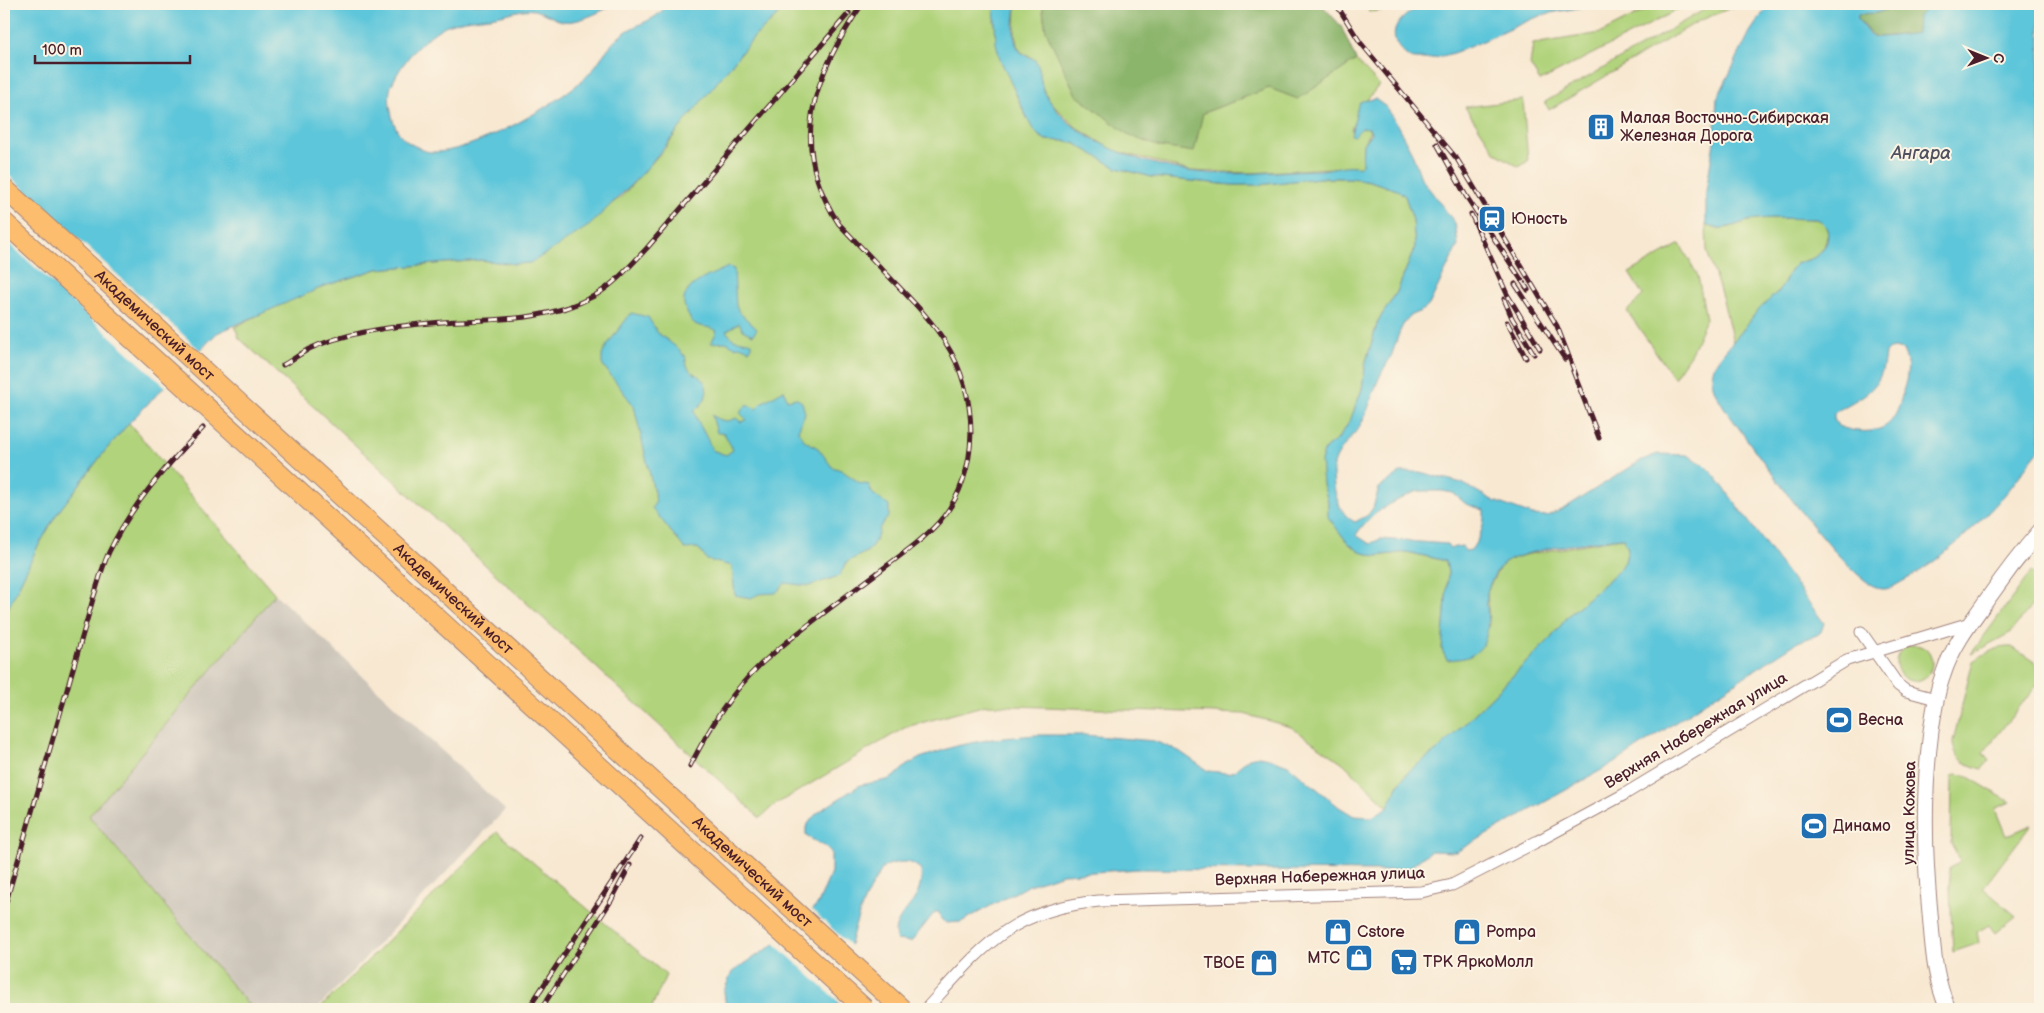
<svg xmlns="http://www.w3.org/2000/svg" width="2044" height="1013" viewBox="0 0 2044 1013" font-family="'Balsamiq Sans',sans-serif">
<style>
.industrial{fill:#cac3b8}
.green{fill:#b1d37c;stroke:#7e7954}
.forest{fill:#8cb56c;stroke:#6b6a4c}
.water{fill:#5dc6da;stroke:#547282;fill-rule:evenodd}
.pier{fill:#f8e8d1}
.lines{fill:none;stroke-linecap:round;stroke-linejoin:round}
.minor-casing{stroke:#a1847e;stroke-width:13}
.tertiary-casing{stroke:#a1847e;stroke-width:17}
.minor{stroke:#fff;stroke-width:11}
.tertiary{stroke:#fff;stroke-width:15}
.rail-casing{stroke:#4a1f2b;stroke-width:5}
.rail{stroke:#fcf5e5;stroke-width:3;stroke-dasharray:9;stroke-linecap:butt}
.primary-bridge-casing{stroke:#a1847e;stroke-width:21;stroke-linecap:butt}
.primary-bridge{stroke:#fcbd6e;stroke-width:19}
.labels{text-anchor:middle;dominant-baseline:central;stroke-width:4;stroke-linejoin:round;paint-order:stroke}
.poi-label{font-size:16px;fill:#4a1f2b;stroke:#fcf5e5;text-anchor:start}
.street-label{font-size:16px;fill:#4a1f2b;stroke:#fcf5e5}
.water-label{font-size:18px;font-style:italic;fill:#505160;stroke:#fcf5e5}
</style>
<rect width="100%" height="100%" fill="#fcf5e5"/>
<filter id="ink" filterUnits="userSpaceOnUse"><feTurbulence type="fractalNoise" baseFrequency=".02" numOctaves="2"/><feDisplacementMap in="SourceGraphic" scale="10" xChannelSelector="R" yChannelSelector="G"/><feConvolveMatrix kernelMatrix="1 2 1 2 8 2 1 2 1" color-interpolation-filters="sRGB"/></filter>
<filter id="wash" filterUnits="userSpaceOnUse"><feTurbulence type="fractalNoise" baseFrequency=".0096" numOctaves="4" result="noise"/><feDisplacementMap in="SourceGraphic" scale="20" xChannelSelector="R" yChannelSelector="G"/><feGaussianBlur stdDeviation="1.12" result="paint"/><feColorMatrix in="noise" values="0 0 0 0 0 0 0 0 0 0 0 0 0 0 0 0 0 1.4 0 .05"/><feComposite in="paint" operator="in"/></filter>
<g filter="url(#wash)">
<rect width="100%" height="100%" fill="#f8e8d1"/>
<!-- industrial -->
<path class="industrial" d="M275 594 505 810 317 1009H252L89 816Z"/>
<!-- green -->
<g class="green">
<path d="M787 4H994V21L1017 97 1030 124 1038 135 1046 140 1065 141 1074 143 1117 168 1152 177 1232 185H1259L1319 178H1351L1370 181 1397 190 1405 196 1413 220 1415 247 1397 292 1378 321 1366 361 1362 389 1350 421 1338 439 1326 448 1323 484 1328 501V512L1331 522 1335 525 1347 542 1360 552 1376 556 1407 552 1446 561 1448 573 1442 650 1447 660 1470 656 1489 625 1487 591 1500 567 1509 560 1524 555 1620 538H1624L1628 548 1625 562 1615 574 1569 615 1551 638 1439 749 1409 771 1399 784 1388 807 1343 763 1291 727 1244 714 986 705 906 727 773 806 760 818 239 338 235 327 280 304 325 286 377 269 480 260 515 264 620 198 665 148 687 118 754 37 780 13Z"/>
<path d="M1016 4H1042L1046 31 1203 113 1269 88 1298 99 1356 60 1379 85 1367 100 1362 102 1351 129 1355 135 1362 128 1367 127 1370 131 1363 144 1362 166 1251 173 1190 171 1112 150 1076 127 1051 103 1042 88 1039 67 1030 56 1021 52 1017 45 1015 33Z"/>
<path d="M1367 4H1396L1385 10 1369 12Z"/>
<path d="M1658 4H1689L1540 81 1530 65 1533 44 1601 33Z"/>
<path d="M1714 4H1740L1697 22 1549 110 1545 102Z"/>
<path d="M1523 100 1528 161 1519 167 1496 153 1465 107Z"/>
<path d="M1779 218 1817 219 1824 222 1828 233 1824 247 1814 258 1797 263 1793 267 1782 287 1754 316 1733 342 1723 300 1707 251 1706 225C1723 234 1738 223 1755 219 1762 218 1771 219 1779 218Z"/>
<path d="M1680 244 1698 276 1706 319 1691 353 1674 378 1627 311 1643 295 1629 273Z"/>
<path d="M129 423 275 594 89 816 252 1009H4V617L36 550 56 515 104 452Z"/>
<path d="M2031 572 2040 579 2038 586 2040 595 2010 633 1971 654Z"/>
<circle cx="1914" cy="663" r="18"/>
<path d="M2012 647 2040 666V681L1983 753 1989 761 1982 769C1968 766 1953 758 1953 741L1973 661C1986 653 1997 646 2012 647Z"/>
<path d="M1955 774 1965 775 2010 802 1995 809 2006 836 2031 825 1983 888 2016 916 1995 933 1989 925 1977 932 1979 943 1953 952 1949 868 1961 862 1951 843 1952 776Z"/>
<path d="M497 832 666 975 651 1009H319Z"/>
</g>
<!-- forest -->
<g class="forest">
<path d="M1042 4H1321L1341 26 1356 60 1298 99 1269 88 1203 113 1194 152 1160 147 1130 136 1076 95 1046 31Z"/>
<path d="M1900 4H1932L1922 12 1918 30 1916 34 1875 37 1867 30 1858 19V14L1877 13Z"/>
</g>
<!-- water -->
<g class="water">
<path d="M4 4H615C603 10 587 19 573 21 558 24 548 13 534 10 523 8 512 13 501 15 482 19 463 18 445 26 423 38 403 60 392 84 389 90 389 99 390 106 393 125 398 139 417 147 421 149 426 152 431 152 470 155 560 103 588 75 599 63 606 48 619 37 637 21 652 25 668 4H787L780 13 754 37 643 173 590 225 547 253 530 263 515 264 480 260 377 269 325 286 217 333 129 423 104 452 56 515 36 550 4 617Z"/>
<path d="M994 4H1016C1015 17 1010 41 1021 52 1027 58 1035 56 1038 65 1041 73 1040 83 1044 91 1067 139 1139 163 1188 171 1214 175 1250 174 1276 172 1291 171 1306 170 1321 170 1334 169 1346 163 1359 167L1362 164 1363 144 1371 133 1370 129C1362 124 1359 132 1354 136L1351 135 1358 105 1362 101 1375 99 1386 107 1393 117 1412 153 1421 178 1455 223 1458 245 1429 305C1423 313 1412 312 1407 319 1399 329 1396 343 1392 354 1389 361 1384 367 1381 374 1373 390 1370 408 1361 424 1352 439 1333 453 1333 472 1333 490 1338 514 1355 522L1368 515 1373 508 1379 488 1401 472H1420L1462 483 1494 501 1532 515 1547 516 1563 509 1642 460 1658 454 1687 455 1703 464 1715 476 1824 623 1821 632 1817 635 1798 642 1716 695 1621 759 1456 852 1431 851 1410 867 1383 871 1139 869 1063 874 1029 885 961 922 946 923 941 919 939 912H935L911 942 897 940C889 925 908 910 915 898 920 890 922 880 921 871 916 864 911 862 902 862 896 863 888 864 883 868 881 870 879 875 877 877 852 916 846 965 837 1009H726L724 991 732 972 790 934 818 904 831 873V852L826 847 806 836V827L813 817 820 811 860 785 887 780 895 776 906 766 920 758 956 746 992 739 1035 735H1084L1154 741 1179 751 1208 771 1227 773 1234 771 1249 758 1259 756 1269 758 1288 765 1339 807 1354 816 1372 817 1388 807 1399 784 1409 771 1439 749 1551 638 1569 615 1615 574 1625 562 1628 549 1624 538H1620C1594 542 1518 549 1501 566 1496 571 1488 586 1487 593 1486 614 1495 644 1470 656 1464 659 1455 659 1447 660L1442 650 1448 573 1446 561 1407 552 1376 556 1360 552 1347 542 1328 517V501L1323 484 1321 462 1323 453 1326 448 1338 439 1350 421 1362 389 1366 362 1378 321 1397 292 1415 247 1413 220 1405 196 1397 190 1370 181 1351 178H1319L1259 185H1232L1152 177 1117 168 1074 143 1065 141 1046 140 1038 135 1030 124 1000 59 996 43ZM1417 491H1442L1453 493 1466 504 1484 510C1485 525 1480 538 1471 550L1465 551 1462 546 1450 548 1447 544 1380 539 1370 544 1356 535C1369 513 1393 502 1417 491Z"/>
<path d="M1425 4H1595C1579 9 1562 10 1546 14 1511 25 1450 63 1416 59 1410 59 1404 54 1400 49 1383 28 1408 12 1425 4Z"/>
<path d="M1769 4H1900L1877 13 1858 14V19C1862 25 1868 35 1875 37 1878 38 1912 34 1917 33L1918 16 1932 4H2040V449C2029 462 2019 477 2008 491 1981 522 1941 561 1905 580 1899 583 1891 589 1884 589 1853 592 1747 439 1725 409 1718 397 1709 386 1713 370 1716 359 1728 348 1735 339 1742 332 1748 323 1754 315 1762 305 1773 298 1781 288 1786 282 1787 274 1792 268 1798 261 1805 262 1813 258 1827 251 1836 227 1817 219 1798 219 1778 217 1758 219 1740 221 1724 234 1706 225V191L1714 142 1717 99 1750 32ZM1894 348 1903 350C1910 364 1908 376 1903 391 1901 400 1899 409 1894 417 1883 436 1855 433 1838 426L1834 419V413C1864 394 1882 392 1885 353L1889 349Z"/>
<path d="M728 267 734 269 736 306 739 312 757 329 753 335 744 331 739 323 726 331 733 339 752 343V346L750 350 739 346 735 347 726 342 711 343 717 331C711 326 702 328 695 324 690 320 687 313 685 308 677 285 713 275 728 267Z"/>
<path d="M631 313 648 317 658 333 680 350 683 355H685C686 360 686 366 690 370 693 374 699 375 703 380 711 390 705 405 694 410 698 425 707 435 712 450L726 455 733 450 724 433H717L712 415C721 421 727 423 736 418L741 422 747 420 740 413 747 404 756 409 763 402 784 390 787 400 796 398 802 402 805 413 798 431 805 441 818 448 832 467 841 470 860 483 869 485 872 493 889 506V516L880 527 876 540 868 551 847 562 839 576 809 586 785 583 776 593 759 594 751 598 735 595 732 566 707 560 698 548 685 549 652 508 656 501 634 406 602 364V355L607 345Z"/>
</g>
<!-- pier -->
<g class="pier">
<path d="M4 171 202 352 167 388 4 239Z"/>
<path d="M811 909 852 947 841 1004 773 942 788 932Z"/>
</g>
</g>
<g filter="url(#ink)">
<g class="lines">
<!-- minor casing -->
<g class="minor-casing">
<g id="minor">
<path d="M1861 632 1898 685 1906 691 1936 699"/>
<path d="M926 1009C983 947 1009 910 1099 901L1421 892 1452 885 1538 841 1623 795 1847 660 1970 623"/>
</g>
</g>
<!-- tertiary casing -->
<g class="tertiary-casing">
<path id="tertiary" d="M1948 1009C1934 977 1933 948 1930 913 1924 852 1923 792 1931 731 1934 712 1936 693 1943 675 1952 646 1971 622 1989 597 2005 574 2022 552 2040 531"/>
</g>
<!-- minor -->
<use href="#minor" class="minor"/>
<!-- tertiary -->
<use href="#tertiary" class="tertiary"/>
<!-- rail casing -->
<g class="rail-casing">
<g id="rail">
<path d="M1336 4 1360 42 1457 159 1557 326 1576 375"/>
<path d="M1437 144 1466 196 1528 290"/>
<path d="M1471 214 1507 294 1540 349"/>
<path d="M1515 284 1565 359"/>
<path d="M1504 299 1512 318 1534 354"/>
<path d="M1507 322 1526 358"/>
<path d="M283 365C292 360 300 354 309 349 345 332 403 325 442 322 496 319 545 322 594 296 614 285 631 265 647 248L849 13"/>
<path d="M1573 371 1599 438"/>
<path d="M690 766C709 729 730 693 761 664 798 631 838 602 877 573 898 557 921 542 939 522 982 474 979 394 945 342 932 321 915 304 899 287 879 266 859 245 839 224 786 144 814 76 862 4"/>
<path d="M4 909 93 599C98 584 102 567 109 552 132 504 166 466 203 428"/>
<path d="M528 1009 641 838"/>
<path d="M541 1009 611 901 630 865"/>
</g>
</g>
<!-- rail -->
<use href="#rail" class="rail"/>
<!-- primary-bridge casing -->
<g class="primary-bridge-casing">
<g id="primary-bridge">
<path id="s1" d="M4 188 902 1009"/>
<path d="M4 222 865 1009"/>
</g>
</g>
<!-- primary-bridge -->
<use href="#primary-bridge" class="primary-bridge"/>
</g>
</g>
<!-- icons -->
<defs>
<g id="building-square" transform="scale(1.4375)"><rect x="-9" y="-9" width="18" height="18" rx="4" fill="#1f6fb2" stroke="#fcf5e5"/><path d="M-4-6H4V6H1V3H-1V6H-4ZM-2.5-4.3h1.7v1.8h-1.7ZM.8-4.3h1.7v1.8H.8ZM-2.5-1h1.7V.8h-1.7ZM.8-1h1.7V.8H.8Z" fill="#fff"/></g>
<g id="station-square" transform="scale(1.4375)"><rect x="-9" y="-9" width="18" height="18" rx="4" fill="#1f6fb2" stroke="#fcf5e5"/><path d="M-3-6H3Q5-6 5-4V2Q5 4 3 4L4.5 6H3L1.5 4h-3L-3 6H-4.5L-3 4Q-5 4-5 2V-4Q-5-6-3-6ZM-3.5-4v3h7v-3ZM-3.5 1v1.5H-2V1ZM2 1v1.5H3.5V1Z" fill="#fff"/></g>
<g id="stadium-square" transform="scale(1.4375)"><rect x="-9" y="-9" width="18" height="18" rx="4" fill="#1f6fb2" stroke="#fcf5e5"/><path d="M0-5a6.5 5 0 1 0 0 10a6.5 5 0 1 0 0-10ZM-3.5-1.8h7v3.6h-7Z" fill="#fff"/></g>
<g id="shop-square" transform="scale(1.4375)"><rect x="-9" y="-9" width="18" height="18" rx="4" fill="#1f6fb2" stroke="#fcf5e5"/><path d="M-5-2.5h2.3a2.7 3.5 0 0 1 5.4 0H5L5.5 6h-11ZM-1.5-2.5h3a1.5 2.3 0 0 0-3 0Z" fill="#fff"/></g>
<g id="supermarket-square" transform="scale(1.4375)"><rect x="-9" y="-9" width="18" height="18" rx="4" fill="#1f6fb2" stroke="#fcf5e5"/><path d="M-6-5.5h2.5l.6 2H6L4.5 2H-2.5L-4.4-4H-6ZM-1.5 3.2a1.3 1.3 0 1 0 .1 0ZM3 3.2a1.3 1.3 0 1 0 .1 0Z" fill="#fff"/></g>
</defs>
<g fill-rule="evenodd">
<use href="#building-square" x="1601" y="127"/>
<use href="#station-square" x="1492" y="219"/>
<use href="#stadium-square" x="1839" y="720"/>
<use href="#stadium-square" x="1814" y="826"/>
<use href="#shop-square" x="1338" y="932"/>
<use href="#shop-square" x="1467" y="932"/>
<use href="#shop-square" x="1359" y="958"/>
<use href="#supermarket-square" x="1404" y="962"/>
<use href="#shop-square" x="1264" y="963"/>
</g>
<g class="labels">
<!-- poi labels -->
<g class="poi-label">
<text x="1620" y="118">Малая Восточно-Сибирская<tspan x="1620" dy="18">Железная Дорога</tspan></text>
<text x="1511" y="219">Юность</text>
<text x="1858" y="720">Весна</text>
<text x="1833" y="826">Динамо</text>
<text x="1357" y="932">Cstore</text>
<text x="1486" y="932">Pompa</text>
<text x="1340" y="958" text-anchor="end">МТС</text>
<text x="1423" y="962">ТРК ЯркоМолл</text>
<text x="1245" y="963" text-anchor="end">ТВОЕ</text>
</g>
<!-- street labels -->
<g class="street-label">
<text stroke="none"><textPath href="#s1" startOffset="204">Академический мост</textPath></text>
<text stroke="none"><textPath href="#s1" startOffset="609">Академический мост</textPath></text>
<text transform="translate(1696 731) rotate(-31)">Верхняя Набережная улица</text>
<text transform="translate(1910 813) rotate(-89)">улица Кожова</text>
<text stroke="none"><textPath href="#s1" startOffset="1014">Академический мост</textPath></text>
<text transform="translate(1320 877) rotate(-2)">Верхняя Набережная улица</text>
</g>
<!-- water labels -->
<g class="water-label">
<text x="1921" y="153">Ангара</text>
</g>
</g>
<!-- margin -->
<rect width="2044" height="1013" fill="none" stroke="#fcf5e5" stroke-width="20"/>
<!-- north arrow -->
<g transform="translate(1986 58) rotate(91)" stroke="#fcf5e5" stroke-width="4" paint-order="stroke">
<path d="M0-4L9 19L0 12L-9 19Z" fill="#4a1f2b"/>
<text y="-8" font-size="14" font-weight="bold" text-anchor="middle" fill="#4a1f2b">С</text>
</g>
<!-- scale -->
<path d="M35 55v8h155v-8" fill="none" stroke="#4a1f2b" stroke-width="2.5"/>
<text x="42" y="55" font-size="15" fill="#4a1f2b" stroke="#fcf5e5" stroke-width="4" paint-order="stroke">100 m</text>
</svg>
